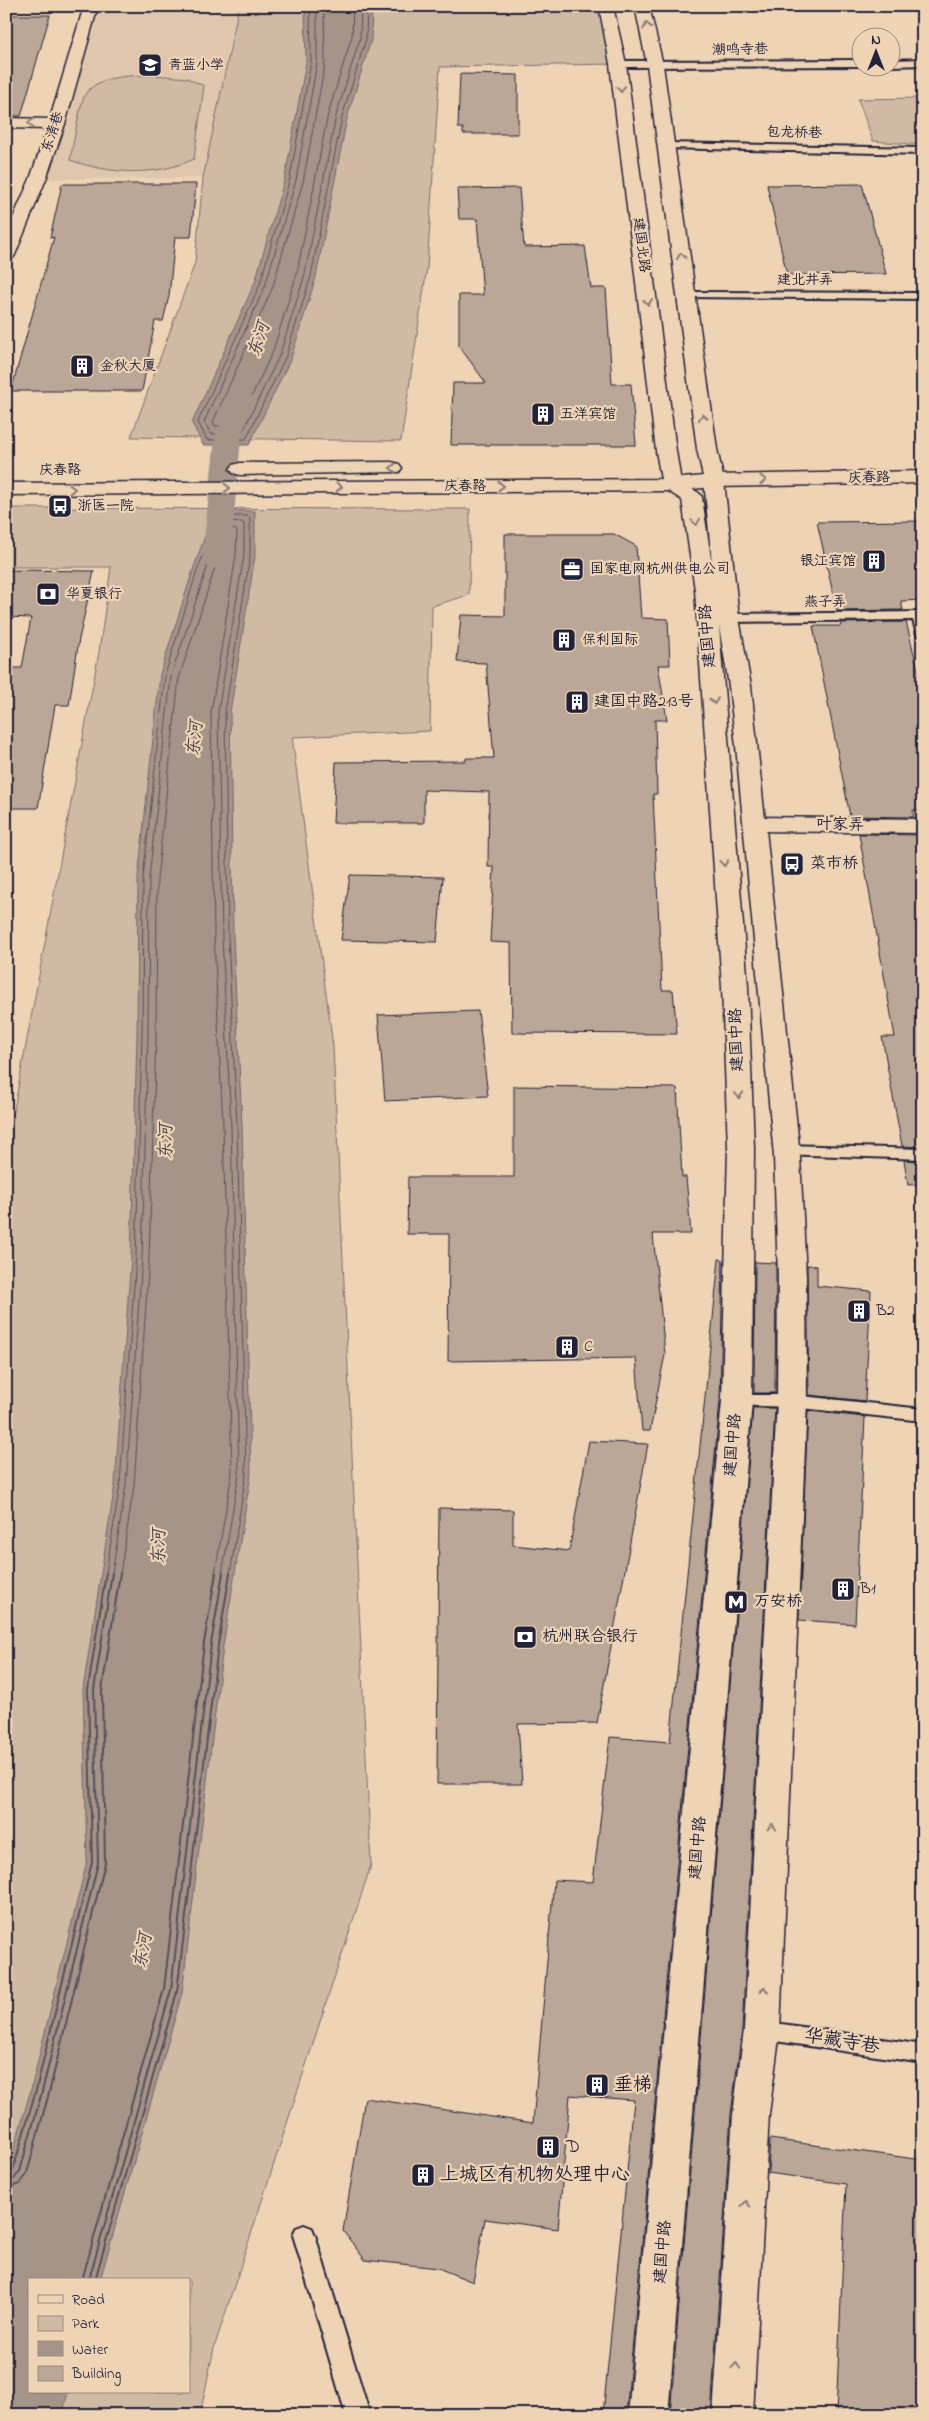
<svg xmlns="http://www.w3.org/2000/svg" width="929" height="2421" viewBox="0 0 929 2421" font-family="'Indie Flower','LXGW WenKai TC',sans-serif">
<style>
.built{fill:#dfc6ac}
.green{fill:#d1baa4;stroke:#7a6e70;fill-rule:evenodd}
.water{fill:#a69489;stroke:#71666a}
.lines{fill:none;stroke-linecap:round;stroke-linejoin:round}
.shore-far1{stroke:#57505a;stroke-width:1}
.shore{stroke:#57505a;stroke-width:2}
.canal{fill:#a69489;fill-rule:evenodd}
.building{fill:#bba797;stroke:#22223b}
.lane-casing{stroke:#22223b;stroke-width:4}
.street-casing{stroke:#22223b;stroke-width:3}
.secondary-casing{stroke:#22223b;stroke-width:3}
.primary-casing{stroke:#22223b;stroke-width:3}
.lane{fill:#eed3b5;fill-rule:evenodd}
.street{fill:#eed3b5;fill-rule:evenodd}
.secondary{fill:#eed3b5;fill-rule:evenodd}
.primary{fill:#eed3b5;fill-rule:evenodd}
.oneway{stroke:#887a78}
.labels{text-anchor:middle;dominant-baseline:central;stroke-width:4.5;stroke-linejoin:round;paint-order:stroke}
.far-street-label{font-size:14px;fill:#22223b;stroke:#eed3b5}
.far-poi-label{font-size:14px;fill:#22223b;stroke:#eed3b5;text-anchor:start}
.street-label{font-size:16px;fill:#22223b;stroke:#eed3b5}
.poi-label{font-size:16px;fill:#22223b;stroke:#eed3b5;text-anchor:start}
.water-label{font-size:18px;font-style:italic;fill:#4a4452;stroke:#eed3b5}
.near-street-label{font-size:19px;fill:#22223b;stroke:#eed3b5}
.near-poi-label{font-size:19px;fill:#22223b;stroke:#eed3b5;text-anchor:start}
</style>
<rect width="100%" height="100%" fill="#eed3b5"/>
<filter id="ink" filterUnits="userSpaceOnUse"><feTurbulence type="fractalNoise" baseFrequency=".02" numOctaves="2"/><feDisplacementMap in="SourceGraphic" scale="10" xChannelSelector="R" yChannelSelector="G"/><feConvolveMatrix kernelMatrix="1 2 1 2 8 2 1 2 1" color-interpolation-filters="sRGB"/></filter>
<g filter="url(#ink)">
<!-- built -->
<path class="built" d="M91 6H239L203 178 38 179Z"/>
<!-- green -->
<g class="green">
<path d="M239 6H606L618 64 440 67 427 268 401 441 131 437 195 263 203 178Z"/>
<path d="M155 75 187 78 204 86 194 159C155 177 109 174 70 160 73 147 80 101 86 93 101 74 134 76 155 75Z"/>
<path d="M923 98V145L873 141 858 99Z"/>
<path d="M6 508 470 509 469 595 432 606 430 731 292 737 333 1046 371 1865 214 2348 200 2415H6V1459L10 1131 99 652 111 567H6ZM29 2280H189V2392H29Z"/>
</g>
<!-- water -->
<g class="water">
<path d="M305 6H372L371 40 347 118 316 277 291 358 249 445H203L192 423 255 282 285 177 306 62Z"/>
<path d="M214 510 255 511V556L230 712 233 936 242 1125 251 1474 223 1646 182 1993 100 2280H29V2392H68L62 2415H6V2177L31 2089 87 1861 83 1689 115 1484 131 1257 137 1036 138 878 160 674 192 573Z"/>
</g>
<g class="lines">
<!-- shore-far1 -->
<g class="shore-far1">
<path d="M310 6 311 62 290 178 260 284 198 422 207 440 246 439 286 356 311 276 342 117 366 39 367 6"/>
<path d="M317 6V63L296 180 265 286 204 422 211 434 242 433 280 354 305 274 336 116 360 38 361 6"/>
<path d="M324 6 325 64 303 182 272 289 213 422 215 426 238 425 273 351 297 273 328 114 352 36 353 6"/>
<path d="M106 1574 120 1484 136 1257 142 1036 143 878 165 675 196 574 217 516H248L250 518V556L225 712 228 936 237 1125 246 1474 230 1574"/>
<path d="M112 1574 126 1485 142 1258 148 1036 149 878 171 676 222 523 242 522 244 524V555L218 712 222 936 231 1126 239 1473 222 1574"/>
<path d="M120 1574 134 1486 149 1258 156 1036 157 879 179 678 227 531 234 529 237 531 236 555 211 713 214 937 223 1126 232 1473 215 1574"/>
</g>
<!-- shore -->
<g class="shore">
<path d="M6 2174 13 2170 36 2090 92 1862 88 1689 106 1573"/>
<path d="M6 2180 14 2179 20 2171 42 2092 98 1863 94 1690 112 1573"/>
<path d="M6 2188 20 2184 27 2173 49 2093 105 1863 102 1690 120 1573"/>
<path d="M82 2280 164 1989 204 1643 216 1573"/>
<path d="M89 2280 171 1990 211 1644 223 1573"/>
<path d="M95 2280 177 1992 218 1645 230 1573"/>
</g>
<!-- canal -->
<path class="canal" d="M241 391 250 394 254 399 241 438 230 560 226 566 216 568 206 566 202 560 215 438 228 399 232 394Z"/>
</g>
<!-- building -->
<g class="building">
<path d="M6 15H50L21 116H6Z"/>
<path d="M460 74 518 75V134H463V128H458Z"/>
<path d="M62 184H196L191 237H175L169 296 163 321H155L142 391H11L54 237 50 238Z"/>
<path d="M862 184 886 274 787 275 767 185Z"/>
<path d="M519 188 524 247 585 246 591 288H606L612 384H631L636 445H451L453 383H486L459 346V295H483L477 219H459L457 189Z"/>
<path d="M923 521V600L901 601 903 610 837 611 817 522Z"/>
<path d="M505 534H614L636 546 641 618 668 619 670 665H658L667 720H655L657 794H653L662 990H673L677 1034 512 1033 511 943 490 942 494 867H488L489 792 424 790V823H333L336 762 466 761V758H494L486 663 457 662 461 615 505 616Z"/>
<path d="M6 570 94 571 79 639 69 705H55L38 808H6V668H22L31 618 6 617Z"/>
<path d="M906 622 923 690V810H913L914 817 850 816 813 626H841L840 623Z"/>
<path d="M859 834 918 835 923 859V1147L902 1146 882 1037H895Z"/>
<path d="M350 875 443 877 437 942 341 940Z"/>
<path d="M478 1011 488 1096 385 1101 378 1015Z"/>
<path d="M514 1086 677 1088 682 1177H686L691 1234H653L665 1354 650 1431H642L636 1358 448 1361 449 1234H407L408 1177H514Z"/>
<path d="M904 1160 923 1161V1184L908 1185Z"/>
<path d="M719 1259 723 1260 720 1401 626 2415H603L634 2100 570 2095 558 2229 485 2219 473 2282 438 2268 365 2260 343 2231 365 2098 533 2123 554 1880 593 1882 610 1737 670 1742Z"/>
<path d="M755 1262 776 1263 775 1393H754Z"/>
<path d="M807 1265 817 1266V1286L871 1291 865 1401 809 1395Z"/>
<path d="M753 1408H775L742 2030 731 2114 711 2415H670Z"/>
<path d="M808 1411 865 1417 855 1624 799 1620Z"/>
<path d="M589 1441 648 1444 597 1723 518 1724 522 1784H437L439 1508 513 1510V1545L569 1551Z"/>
<path d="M770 2139 923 2160V2415H836L846 2184 768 2173Z"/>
</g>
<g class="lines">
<!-- lane casing -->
<g class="lane-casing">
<g id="lane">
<path d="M923 59V65L892 66V60Z"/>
<path d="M862 60V66L618 67 613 64 618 61Z"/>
<path d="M666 143 923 148V154L663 148 661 146Z"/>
<path d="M686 292 923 293V299L682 297V293Z"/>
<path d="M923 612V638L917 634 913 620 728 622 722 618 728 614Z"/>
<path d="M786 1145 923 1149V1159L780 1154 778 1150 780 1146Z"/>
<path d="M737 1395H792L923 1409V1421L792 1407 731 1405 728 1401 731 1397Z"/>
<path d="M762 2021 923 2045V2063L762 2039 754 2036 751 2030 754 2024Z"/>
<path d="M304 2225 312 2228 315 2235 370 2415H346L293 2235 296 2228Z"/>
</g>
</g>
<!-- street casing -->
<g class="street-casing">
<g id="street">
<path d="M84 6H98L65 124 46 179 15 255 12 259 6 260V234L30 179 47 129 6 128V118L50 119Z"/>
<path d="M756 817 923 819V833L756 831 748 829 744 824 748 819Z"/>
</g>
</g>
<!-- secondary casing -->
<g class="secondary-casing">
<path id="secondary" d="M599 6H613L626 64 676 451 681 482 699 493 702 497 713 573 704 481 697 449 647 65 635 6H649L663 65 717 449 724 481 739 618 751 686 800 1156 806 1277 807 1401 780 2030 769 2114 753 2415H713L733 2114 744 2030 777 1401 778 1277 774 1156 736 746 729 686 719 626 748 987 754 1148 752 1401 668 2415H628L722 1401 728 1148 722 987 695 590 682 500 665 489 662 485 656 451 610 64Z"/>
</g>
<!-- primary casing -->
<g class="primary-casing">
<g id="primary">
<path d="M392 462 399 464 402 468 399 472 240 475 233 473 230 469 233 465 240 463Z"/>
<path d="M923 471V483L714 487 672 491 6 495V483L672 479 714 475Z"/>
</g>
</g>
<!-- lane -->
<use href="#lane" class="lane"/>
<!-- street -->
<use href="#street" class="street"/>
<!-- secondary -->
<use href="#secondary" class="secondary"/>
<!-- primary -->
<use href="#primary" class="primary"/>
</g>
<!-- one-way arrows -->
<defs><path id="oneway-chevron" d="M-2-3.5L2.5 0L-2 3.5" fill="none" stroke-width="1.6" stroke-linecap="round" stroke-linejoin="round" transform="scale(1.25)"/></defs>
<g class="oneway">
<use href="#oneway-chevron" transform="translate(647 26) rotate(-102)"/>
<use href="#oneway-chevron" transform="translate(621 89) rotate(83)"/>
<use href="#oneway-chevron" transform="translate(31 123) rotate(-179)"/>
<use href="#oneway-chevron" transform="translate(681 256) rotate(-98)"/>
<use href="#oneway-chevron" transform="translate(648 302) rotate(83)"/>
<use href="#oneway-chevron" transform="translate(703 417) rotate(-98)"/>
<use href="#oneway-chevron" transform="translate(393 468) rotate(180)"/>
<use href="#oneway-chevron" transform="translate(763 480) rotate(-1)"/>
<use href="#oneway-chevron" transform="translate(501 486)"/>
<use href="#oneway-chevron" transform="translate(339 487)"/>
<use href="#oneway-chevron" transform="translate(227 488)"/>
<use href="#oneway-chevron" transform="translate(72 489)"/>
<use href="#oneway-chevron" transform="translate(696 522) rotate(82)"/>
<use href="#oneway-chevron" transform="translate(714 701) rotate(83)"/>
<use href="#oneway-chevron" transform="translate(724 863) rotate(85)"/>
<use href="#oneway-chevron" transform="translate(739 1095) rotate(88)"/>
<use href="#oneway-chevron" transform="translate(772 1827) rotate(-87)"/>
<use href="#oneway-chevron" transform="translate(764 1990) rotate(-87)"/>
<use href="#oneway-chevron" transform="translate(746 2204) rotate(-86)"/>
<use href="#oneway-chevron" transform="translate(736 2366) rotate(-86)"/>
</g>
</g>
<!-- icons -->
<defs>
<g id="school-square" transform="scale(1.25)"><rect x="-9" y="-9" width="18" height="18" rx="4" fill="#22223b" stroke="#eed3b5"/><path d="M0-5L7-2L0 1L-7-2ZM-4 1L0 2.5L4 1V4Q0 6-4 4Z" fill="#fff"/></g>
<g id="building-square" transform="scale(1.25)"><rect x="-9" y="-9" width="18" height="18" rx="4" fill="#22223b" stroke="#eed3b5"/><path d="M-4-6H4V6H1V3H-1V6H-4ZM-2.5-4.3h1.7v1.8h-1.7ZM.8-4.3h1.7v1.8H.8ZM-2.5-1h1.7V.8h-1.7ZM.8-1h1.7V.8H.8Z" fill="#fff"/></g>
<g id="bus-square" transform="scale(1.25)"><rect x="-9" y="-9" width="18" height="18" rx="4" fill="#22223b" stroke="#eed3b5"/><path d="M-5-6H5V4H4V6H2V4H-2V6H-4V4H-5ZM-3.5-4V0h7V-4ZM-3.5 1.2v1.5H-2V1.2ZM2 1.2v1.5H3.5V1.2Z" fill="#fff"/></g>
<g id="office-square" transform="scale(1.25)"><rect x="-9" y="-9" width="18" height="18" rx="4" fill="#22223b" stroke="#eed3b5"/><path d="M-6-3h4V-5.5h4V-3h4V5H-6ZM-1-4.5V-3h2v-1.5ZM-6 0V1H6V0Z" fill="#fff"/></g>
<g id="bank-square" transform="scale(1.25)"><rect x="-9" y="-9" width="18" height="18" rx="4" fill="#22223b" stroke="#eed3b5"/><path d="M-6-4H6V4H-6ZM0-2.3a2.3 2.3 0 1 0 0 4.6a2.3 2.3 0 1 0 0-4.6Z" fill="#fff"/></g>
<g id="metro-square" transform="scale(1.25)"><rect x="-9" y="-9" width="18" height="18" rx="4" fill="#22223b" stroke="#eed3b5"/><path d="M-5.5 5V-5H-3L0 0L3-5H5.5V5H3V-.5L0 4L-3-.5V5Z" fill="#fff"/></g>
</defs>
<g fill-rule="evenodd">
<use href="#school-square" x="150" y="65"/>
<use href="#building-square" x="82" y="366"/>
<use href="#building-square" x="543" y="414"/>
<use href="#bus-square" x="60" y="506"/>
<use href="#building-square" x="874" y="561"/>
<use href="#office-square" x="572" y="569"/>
<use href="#bank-square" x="48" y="594"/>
<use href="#building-square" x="564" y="640"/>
<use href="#building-square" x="577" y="702"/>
<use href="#bus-square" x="792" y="864"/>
<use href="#building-square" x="859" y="1311"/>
<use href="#building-square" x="567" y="1347"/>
<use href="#building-square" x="843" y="1589"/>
<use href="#metro-square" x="736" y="1602"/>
<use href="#bank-square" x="525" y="1637"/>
<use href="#building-square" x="597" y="2085"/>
<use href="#building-square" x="548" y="2147"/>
<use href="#building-square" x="423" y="2175"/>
</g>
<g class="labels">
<!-- far-street labels -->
<g class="far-street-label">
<text transform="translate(740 50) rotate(-1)">潮鸣寺巷</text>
<text transform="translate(53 132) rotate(-72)">东清巷</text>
<text transform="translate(794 133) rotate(1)">包龙桥巷</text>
<text transform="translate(641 245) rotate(83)">建国北路</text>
<text x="805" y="280">建北井弄</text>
<text x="60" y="470">庆春路</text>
<text transform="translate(869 478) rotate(-1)">庆春路</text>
<text x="465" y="486">庆春路</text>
<text x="825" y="602">燕子弄</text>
</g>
<!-- far-poi labels -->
<g class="far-poi-label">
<text x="168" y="65">青蓝小学</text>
<text x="100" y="366">金秋大厦</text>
<text x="560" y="414">五洋宾馆</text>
<text x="78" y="506">浙医一院</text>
<text x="856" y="561" text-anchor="end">银江宾馆</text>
<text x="590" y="569">国家电网杭州供电公司</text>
<text x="66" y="594">华夏银行</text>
<text x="582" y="640">保利国际</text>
</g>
<!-- street labels -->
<g class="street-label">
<text transform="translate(708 636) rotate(-94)">建国中路</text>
<text transform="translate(840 825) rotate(1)">叶家弄</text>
<text transform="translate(737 1040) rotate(-92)">建国中路</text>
<text transform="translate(733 1445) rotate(-85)">建国中路</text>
<text transform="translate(698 1848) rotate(-85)">建国中路</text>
<text transform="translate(663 2252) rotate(-85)">建国中路</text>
</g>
<!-- poi labels -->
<g class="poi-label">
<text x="594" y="702">建国中路213号</text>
<text x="810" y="864">菜市桥</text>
<text x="876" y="1311">B2</text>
<text x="584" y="1347">C</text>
<text x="860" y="1589">B1</text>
<text x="754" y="1602">万安桥</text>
<text x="542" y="1637">杭州联合银行</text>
</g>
<!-- water labels -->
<g class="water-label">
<text transform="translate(260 340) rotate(-72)">东河</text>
<text transform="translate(196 739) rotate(-84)">东河</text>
<text transform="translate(167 1142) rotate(-89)">东河</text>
<text transform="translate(160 1547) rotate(-89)">东河</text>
<text transform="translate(144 1951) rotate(-80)">东河</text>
</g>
<!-- near-street labels -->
<g class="near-street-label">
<text transform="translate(842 2042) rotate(9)">华藏寺巷</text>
</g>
<!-- near-poi labels -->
<g class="near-poi-label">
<text x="614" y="2085">垂梯</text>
<text x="566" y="2147">D</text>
<text x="440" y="2175">上城区有机物处理中心</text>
</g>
</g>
<!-- margin -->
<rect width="929" height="2421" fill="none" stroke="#eed3b5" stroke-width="25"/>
<rect x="12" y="12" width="904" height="2396" fill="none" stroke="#22223b" stroke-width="2" filter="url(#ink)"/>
<!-- legend -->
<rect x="28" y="2278" width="162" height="115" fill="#eed3b5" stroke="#9c8c84"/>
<rect x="38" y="2295" width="25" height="8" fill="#eed3b5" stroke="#9c8c84"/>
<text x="72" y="2304" font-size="15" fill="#22223b">Road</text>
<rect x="38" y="2316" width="25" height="15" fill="#d1baa4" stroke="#9c8c84"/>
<text x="72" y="2328" font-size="15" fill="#22223b">Park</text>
<rect x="38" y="2341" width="25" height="15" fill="#a69489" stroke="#9c8c84"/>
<text x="72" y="2354" font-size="15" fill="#22223b">Water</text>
<rect x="38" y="2366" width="25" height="15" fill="#bba797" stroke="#9c8c84"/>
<text x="72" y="2378" font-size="15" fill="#22223b">Building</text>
<!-- north arrow -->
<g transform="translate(876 52)"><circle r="24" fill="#eed3b5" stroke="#9c8c84"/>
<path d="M0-4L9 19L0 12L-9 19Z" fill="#22223b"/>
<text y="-8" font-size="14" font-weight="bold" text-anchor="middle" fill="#22223b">N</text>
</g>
</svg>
